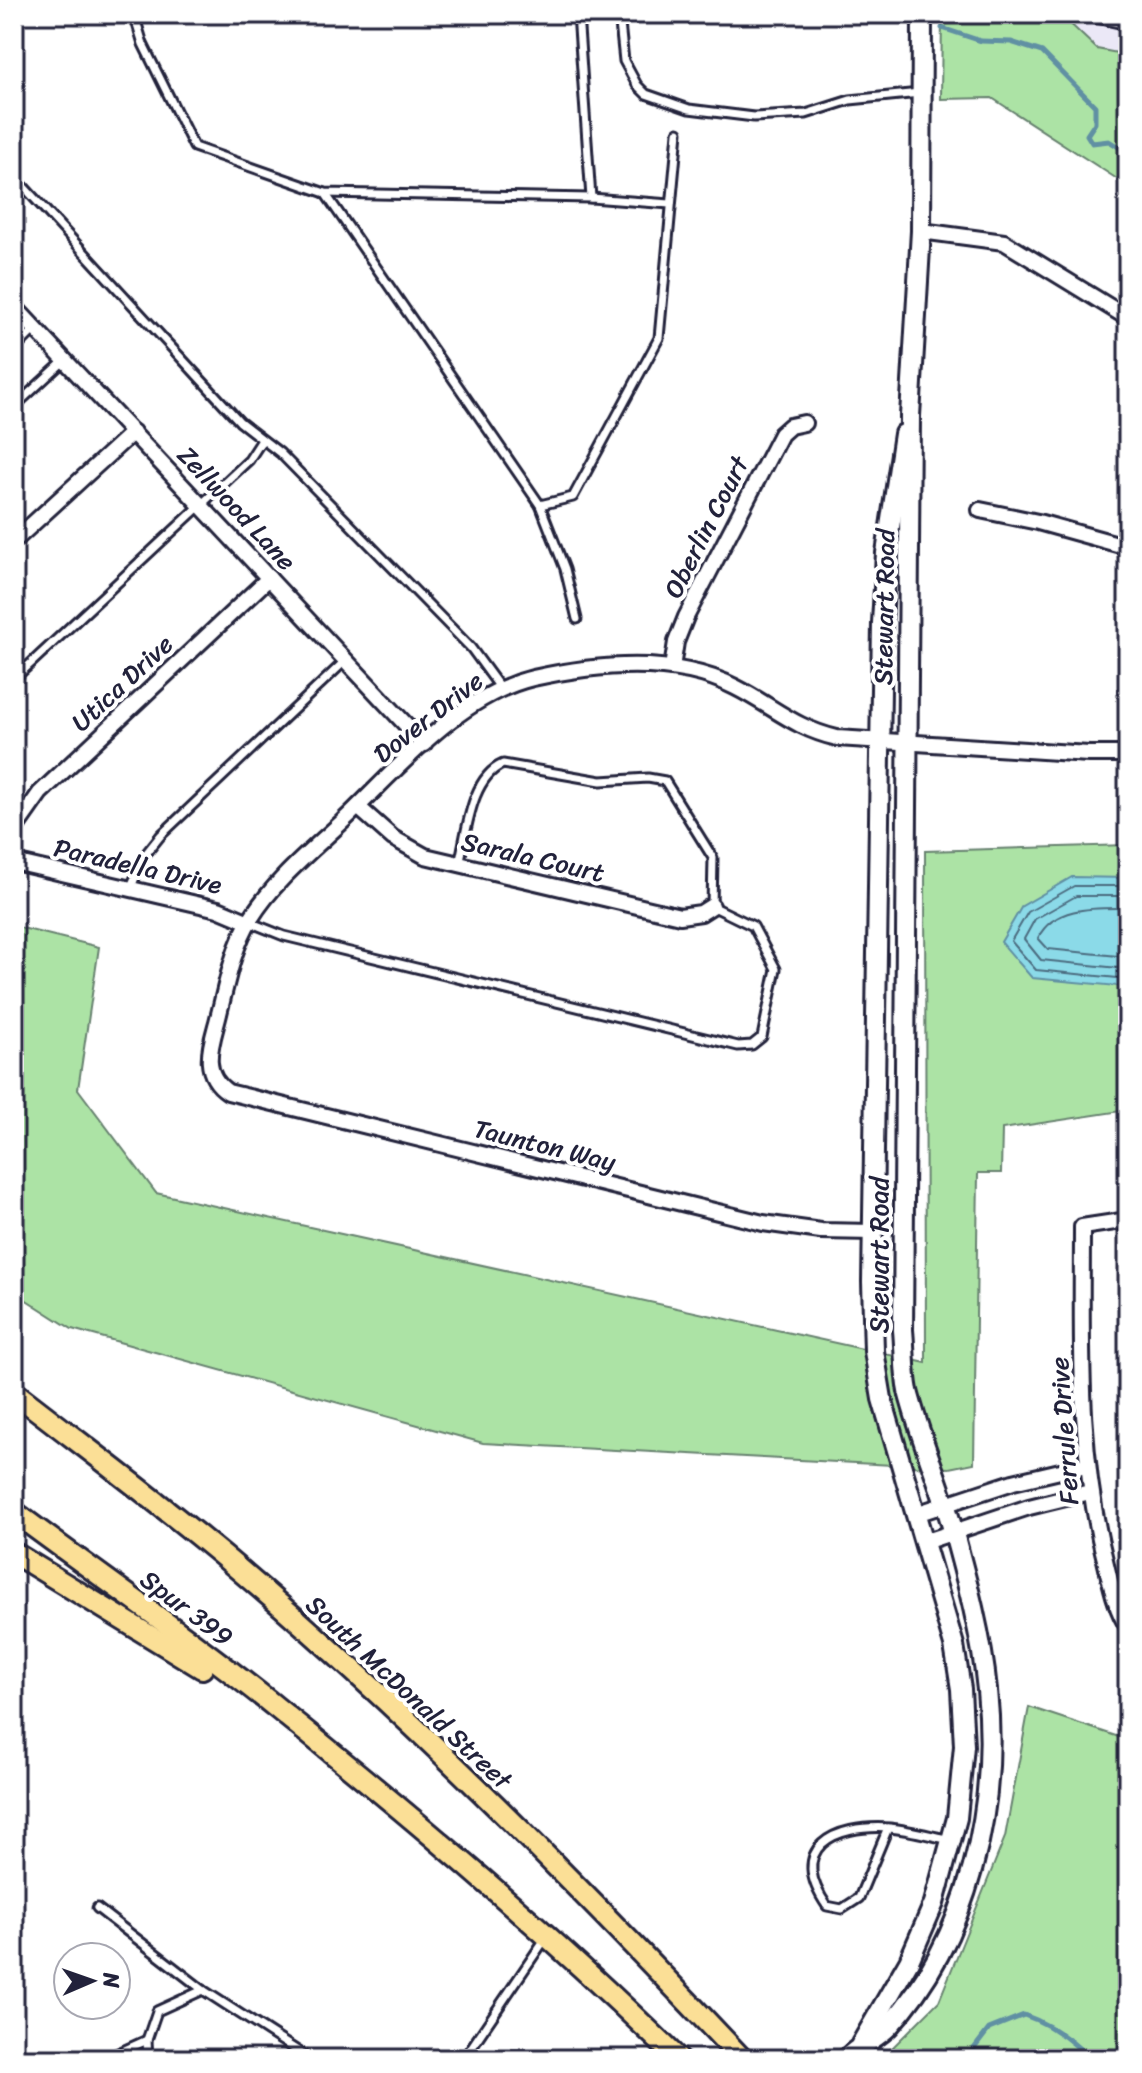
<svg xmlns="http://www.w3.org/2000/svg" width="1142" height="2073" viewBox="0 0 1142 2073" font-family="Sriracha,sans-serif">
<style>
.built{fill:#ebe8f7}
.green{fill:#ace3a5;stroke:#678270;stroke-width:2}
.water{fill:#8bdae8;stroke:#6190a3;stroke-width:2}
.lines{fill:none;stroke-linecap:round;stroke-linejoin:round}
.shore{stroke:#4c6c80;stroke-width:2}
.stream{stroke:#6190a3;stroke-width:5}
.lane-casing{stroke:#22223b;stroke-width:13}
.street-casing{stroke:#22223b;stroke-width:20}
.secondary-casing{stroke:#22223b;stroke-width:24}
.primary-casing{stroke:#22223b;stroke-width:26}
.lane{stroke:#fff;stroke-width:7}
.street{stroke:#fff;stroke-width:14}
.secondary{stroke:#fff;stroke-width:18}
.primary{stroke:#fbdf96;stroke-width:20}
.labels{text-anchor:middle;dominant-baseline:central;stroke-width:8;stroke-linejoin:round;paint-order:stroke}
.street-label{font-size:26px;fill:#22223b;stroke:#fff}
</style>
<rect width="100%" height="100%" fill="#fff"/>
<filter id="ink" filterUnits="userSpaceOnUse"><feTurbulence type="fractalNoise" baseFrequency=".0125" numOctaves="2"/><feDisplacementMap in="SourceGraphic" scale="16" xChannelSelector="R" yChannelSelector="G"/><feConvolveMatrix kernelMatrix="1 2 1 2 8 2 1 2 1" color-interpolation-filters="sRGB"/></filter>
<g filter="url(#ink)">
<!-- built -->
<path class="built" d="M1060 14H1128V55L1097 49Z"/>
<!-- green -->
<g class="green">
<path d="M942 14H1060L1097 49 1128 55V186L992 98 941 99Z"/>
<path d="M1128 845V1110L1002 1129 1001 1173H978L974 1463 949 1468 483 1443 72 1329 14 1292V926L99 947 78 1089 156 1193 926 1363 925 851Z"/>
<path d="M1029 1707 1128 1740V2059H881L939 2001 1005 1837Z"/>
</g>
<!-- water -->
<path class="water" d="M1072 877 1128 878V987L1032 978 1001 942 1022 906Z"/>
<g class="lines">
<!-- shore -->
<g class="shore">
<path d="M1128 886H1074L1028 912 1011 941 1036 970 1128 979"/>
<path d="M1128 896H1076L1035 919 1024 939 1041 960 1128 969"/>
<path d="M1128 908C1097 908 1054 905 1038 938L1048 949 1128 957"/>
</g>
<!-- stream -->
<g class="stream">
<path d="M833 14 870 21"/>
<path d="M942 28 981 41 1011 42 1042 52 1095 106V123L1087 135 1092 143 1109 141 1128 153"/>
<path d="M966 2059 989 2029 1024 2015C1050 2024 1071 2039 1090 2059"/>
</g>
<!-- lane casing -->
<g class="lane-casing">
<g id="lane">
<path d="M134 14 143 44 194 147 325 193 591 198 670 204"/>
<path d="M578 14 591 198"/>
<path d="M619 14 624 61 637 85 646 94 689 109 754 117 806 114 850 100 920 93"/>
<path d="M1077 14 1128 25"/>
<path d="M14 176 240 422 280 453 471 648 501 689"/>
<path d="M325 193 540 505 565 569 577 619"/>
<path d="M14 350 35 329"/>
<path d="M14 407 65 360"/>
<path d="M540 505 573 497 659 338 678 132"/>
<path d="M14 679 249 460 262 440"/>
<path d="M130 889 145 855 161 835 346 660"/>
<path d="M249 922 284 936 738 1046 752 1045 762 1037 776 969 753 926 712 906 713 858 665 781 648 778 601 781 503 764C470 778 467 833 459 864"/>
<path d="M888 1828 859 1898 842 1909 827 1906C787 1848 833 1824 890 1828 910 1830 931 1836 951 1840"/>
<path d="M97 1908 203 1990"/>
<path d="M105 2059 147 2040"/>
<path d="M148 2059 147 2040 157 2011 203 1990 310 2059"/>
<path d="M472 2059 469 2051 545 1939"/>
</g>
</g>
<!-- street casing -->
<g class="street-casing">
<g id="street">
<path d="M921 231 1004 242 1128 318"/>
<path d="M14 306 424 744"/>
<path d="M980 510 1038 522 1128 547"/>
<path d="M14 541 133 432"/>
<path d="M672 668 676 642 686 617 781 434 790 426 804 423"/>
<path d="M358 807 393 838 425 856 680 916 701 913 712 906"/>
<path d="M14 830 40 793 269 578"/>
<path d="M14 862 218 909 249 922"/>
<path d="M1128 1220 1082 1227C1082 1340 1077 1453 1106 1564 1111 1585 1116 1610 1128 1627"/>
<path d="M874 1232 821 1231 763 1223 228 1092C201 1074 210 1048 217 1022 226 987 232 949 251 918 274 881 310 852 342 822 397 770 457 696 533 678 597 664 675 656 735 687 773 706 794 728 837 738L1089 754H1128"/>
<path d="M916 1514 1013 1482 1086 1465"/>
<path d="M924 1542 1029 1507 1090 1492"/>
</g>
</g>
<!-- secondary casing -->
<g class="secondary-casing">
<g id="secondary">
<path d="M861 2044 909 1961 934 1903 957 1818 964 1746 961 1689 954 1645 882 1399 874 1351 872 1282 882 623 886 553 904 434"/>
<path d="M846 2059C859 2045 877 2039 889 2026 969 1939 999 1805 987 1690 982 1637 967 1581 953 1530 940 1483 920 1438 908 1391 904 1372 905 1350 903 1330L910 416 921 231 922 14"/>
</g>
</g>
<!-- primary casing -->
<g class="primary-casing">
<g id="primary">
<path d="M14 1392C86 1448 159 1502 229 1561 411 1715 579 1886 742 2059"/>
<path d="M14 1512C101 1577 192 1639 277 1708 416 1820 551 1934 678 2059"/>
<path d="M14 1553 202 1668"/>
</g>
</g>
<!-- lane -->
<use href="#lane" class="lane"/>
<!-- street -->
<use href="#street" class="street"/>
<!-- secondary -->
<use href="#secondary" class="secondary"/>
<!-- primary -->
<use href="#primary" class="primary"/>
</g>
</g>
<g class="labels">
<!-- street labels -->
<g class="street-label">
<text transform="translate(237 508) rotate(47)">Zellwood Lane</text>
<text transform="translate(706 527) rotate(-63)">Oberlin Court</text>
<text transform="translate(884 607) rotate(-89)">Stewart Road</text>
<text transform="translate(122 683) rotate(-43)">Utica Drive</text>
<text transform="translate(428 717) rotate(-38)">Dover Drive</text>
<text transform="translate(533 857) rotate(13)">Sarala Court</text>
<text transform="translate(138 866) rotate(13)">Paradella Drive</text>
<text transform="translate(545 1145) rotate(14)">Taunton Way</text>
<text transform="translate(879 1255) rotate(-90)">Stewart Road</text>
<text transform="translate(1064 1431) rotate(-94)">Ferrule Drive</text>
<text transform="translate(187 1608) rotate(37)">Spur 399</text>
<text transform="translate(409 1692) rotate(43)">South McDonald Street</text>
</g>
</g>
<!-- margin -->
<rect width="1142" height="2073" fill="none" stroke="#fff" stroke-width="48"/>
<rect x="24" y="24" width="1094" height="2025" fill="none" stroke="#22223b" stroke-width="3" filter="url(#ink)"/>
<!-- north arrow -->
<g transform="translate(92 1981) rotate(88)"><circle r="38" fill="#ffffff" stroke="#a7a7b1" stroke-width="2"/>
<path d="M0-6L14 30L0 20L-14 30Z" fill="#22223b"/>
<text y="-12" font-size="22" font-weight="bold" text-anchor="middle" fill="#22223b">N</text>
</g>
</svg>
